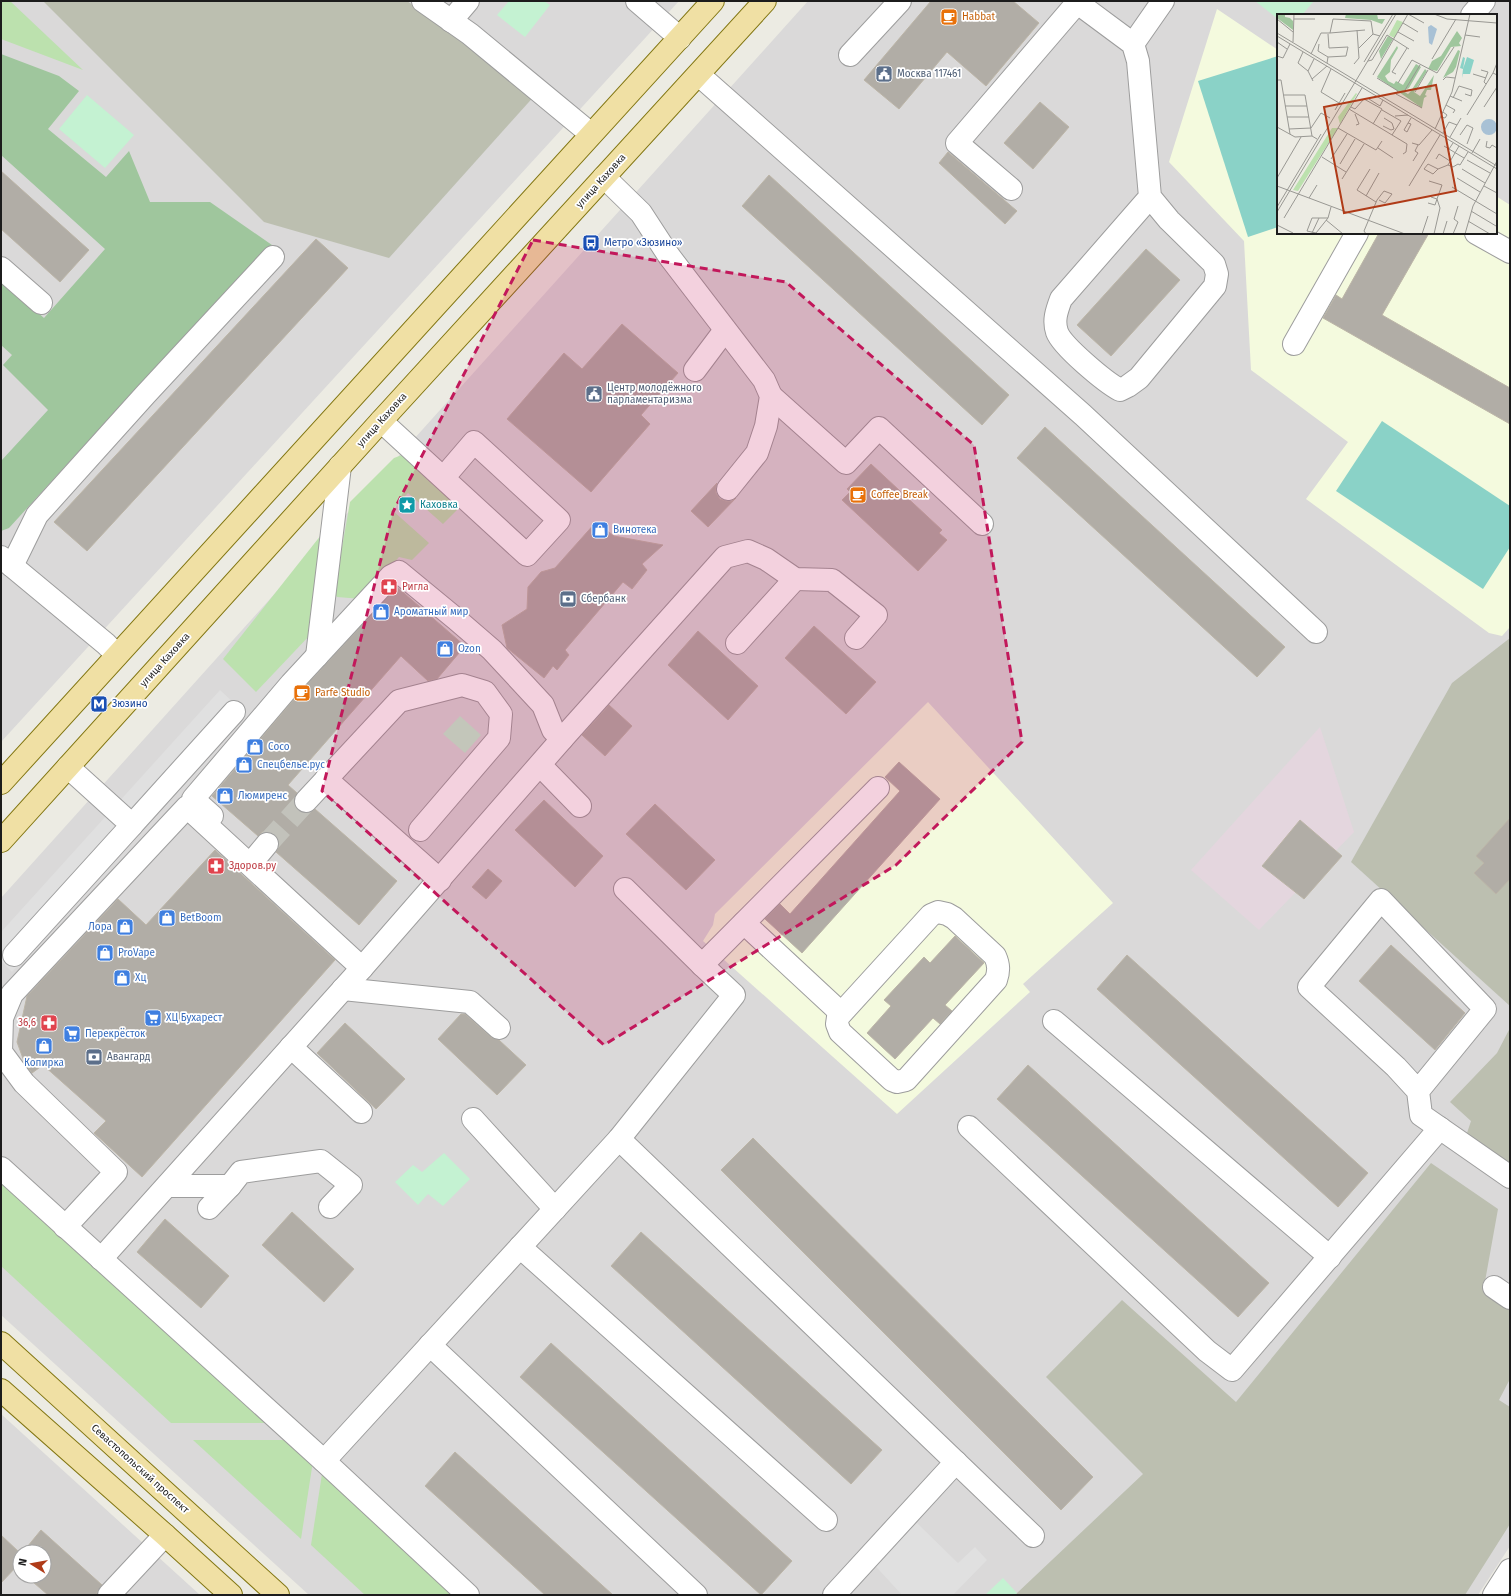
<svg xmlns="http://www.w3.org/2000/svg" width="1511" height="1596" viewBox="0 0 1511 1596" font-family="'Fira Sans',sans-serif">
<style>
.residential{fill:#dad9d9;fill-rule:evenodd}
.industrial{fill:#e4d6de}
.education{fill:#f4fade}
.construction{fill:#bcbfb0}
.grass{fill:#bce1ae}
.forest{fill:#9fc69d}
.park{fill:#c4f2d2}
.pitch{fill:#8ad2c7}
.parking{fill:#e0e0e0}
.building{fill:#b1ada6;stroke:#bcb5a7}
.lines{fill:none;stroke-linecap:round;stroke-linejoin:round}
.minor-tunnel{stroke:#c2c2bb;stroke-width:22;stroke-dasharray:22 11;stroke-linecap:butt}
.minor-casing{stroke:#9d9d9d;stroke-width:24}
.major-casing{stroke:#827612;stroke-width:24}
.minor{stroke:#fff;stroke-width:22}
.major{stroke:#f0e0a4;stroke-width:22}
.marked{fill:#c2185b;fill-opacity:0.2;stroke:#c2185b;stroke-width:3;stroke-dasharray:8 5;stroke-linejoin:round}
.labels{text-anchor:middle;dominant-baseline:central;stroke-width:3.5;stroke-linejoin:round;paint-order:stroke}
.food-label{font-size:10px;fill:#c56008;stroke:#fff;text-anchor:start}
.service-label{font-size:10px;fill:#4e5e75;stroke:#fff;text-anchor:start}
.street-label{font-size:10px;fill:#1c1c1c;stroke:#fff}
.transit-label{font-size:10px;fill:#164399;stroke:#fff;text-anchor:start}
.culture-label{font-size:10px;fill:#0d838f;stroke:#fff;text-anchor:start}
.shop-label{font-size:10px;fill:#366cbe;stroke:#fff;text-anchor:start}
.health-label{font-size:10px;fill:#be3a42;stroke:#fff;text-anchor:start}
.inset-road{fill:none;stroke:#999893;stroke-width:1}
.view{fill:#b03b18;fill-opacity:0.15;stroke:#b03b18;stroke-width:2}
.inset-edge{fill:none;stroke:#1c1c1c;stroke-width:2}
</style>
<rect width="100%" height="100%" fill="#ecebe3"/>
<!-- residential -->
<g class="residential">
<path d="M1 1H679L1 742Z"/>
<path d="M808 1H1510V1546L1478 1595H309L1 1315V898ZM1278 15H1496V233H1278Z"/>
<path d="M1 1414 200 1595H1ZM20 1552H44V1576H20Z"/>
</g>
<!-- industrial -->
<path class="industrial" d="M1320 727 1354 832 1259 930 1191 870Z"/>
<!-- education -->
<g class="education">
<path d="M1217 9 1278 50V233H1496V196L1510 205V627L1502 636 1489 633 1306 499 1348 442 1251 370 1244 241 1169 162Z"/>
<path d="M928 702 1113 903 1023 984 1030 992 897 1114 703 941 713 925 715 914Z"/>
</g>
<!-- construction -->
<g class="construction">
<path d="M43 1H407L537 93 389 258 264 222Z"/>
<path d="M1510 638V1006L1351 862 1452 683Z"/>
<path d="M1510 1028V1166L1466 1136 1471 1121 1450 1102 1497 1053Z"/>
<path d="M1431 1163 1498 1209 1484 1287 1510 1309V1379L1499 1400 1510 1407V1524L1465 1595H1015L1143 1474 1046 1377 1122 1300 1236 1402Z"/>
</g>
<!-- grass -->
<g class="grass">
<path d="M1 1H10L83 70 1 39Z"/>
<path d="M402 455 460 507 443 524 408 493 392 510 429 543 412 560 399 557 362 599 337 597 334 593 350 502 394 458Z"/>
<path d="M325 530 311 634 256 692 223 659Z"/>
<path d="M1 1178 270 1423H171L1 1266Z"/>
<path d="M193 1440H288L313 1461 301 1539Z"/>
<path d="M324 1461 468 1595H365L311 1545Z"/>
</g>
<!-- forest -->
<path class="forest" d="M1 54 59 76 79 91 48 129 106 177 129 151 150 202H210L272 245 131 394 9 528 1 531V461L48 410 3 365 12 355 1 345V280L44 318 105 249 1 155Z"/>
<!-- park -->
<g class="park">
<path d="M509 1H544L550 5 525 37 497 15Z"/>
<path d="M1255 1H1314L1302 15H1278V19Z"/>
<path d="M87 95 134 135 105 168 59 129Z"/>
<path d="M460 716 481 735 465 753 443 734Z"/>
<path d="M444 1153 470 1179 443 1206 428 1194 418 1205 395 1182 413 1165 422 1172Z"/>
<path d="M1003 1578 1017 1593 1015 1595H985Z"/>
</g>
<!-- pitch -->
<g class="pitch">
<path d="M1278 56V227L1248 237 1198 81Z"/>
<path d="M1382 421 1510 506V547L1483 589 1336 491Z"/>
</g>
<!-- parking -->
<g class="parking">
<path d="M220 690 246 714 12 972 1 961V932Z"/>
<path d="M917 1523 958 1563 975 1547 987 1560 953 1595H902L868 1558 891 1549Z"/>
</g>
<!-- building -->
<g class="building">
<path d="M931 1H1013L1039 23 986 86 947 52 899 109 864 80Z"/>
<path d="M1040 102 1069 127 1033 169 1004 143Z"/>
<path d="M948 152 1017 211 1005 224 939 163Z"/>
<path d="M1 171 89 250 60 282 1 229Z"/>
<path d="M769 175 1009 395 982 425 742 206Z"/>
<path d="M1379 233H1429L1382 315 1510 388V424L1323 318 1336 295 1342 299Z"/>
<path d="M316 239 348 268 87 551 54 522Z"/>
<path d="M1146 249 1180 280 1111 356 1077 325Z"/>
<path d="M622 324 678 373 641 415 650 424 591 492 507 419 564 353 582 369Z"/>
<path d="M1045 427 1285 647 1257 677 1017 458Z"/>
<path d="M871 464 942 530 939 533 947 540 918 571 842 500 850 492 847 489Z"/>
<path d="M717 483 716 487V493L720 499 726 501H732L736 498 708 527 691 511Z"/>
<path d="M596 522 614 536 663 545 642 564 647 570 632 589 623 582 565 650 569 655 557 670 553 666 544 678 507 648 502 625 527 609 528 587 541 572 555 568Z"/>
<path d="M397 587 465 646 437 679 428 681 401 656 288 785 297 793 294 799V804L298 810 303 813H309L315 809 397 881 359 925 276 852 279 846V840L275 835 269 832H262L258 836 212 796 300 692Z"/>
<path d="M814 626 876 682 846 714 785 658Z"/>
<path d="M698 631 758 686 728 720 668 665Z"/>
<path d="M609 705 632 726 605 756 582 735Z"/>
<path d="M899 762 940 799 802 953 765 919 780 904 790 914 900 791 885 777Z"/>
<path d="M544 800 603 856 575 887 515 830Z"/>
<path d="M655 804 715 860 686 890 626 834Z"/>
<path d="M1510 818V879L1496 894 1474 873 1484 863 1476 856Z"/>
<path d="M1300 820 1342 856 1304 899 1262 866Z"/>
<path d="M215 850 335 960 142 1177 94 1133 106 1121 43 1065 32 1073 25 1064 17 1042 27 996 118 899 146 925Z"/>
<path d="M488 869 502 881 486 899 472 887Z"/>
<path d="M955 936 984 963 945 1005 952 1011 940 1024 933 1018 895 1059 867 1033 891 1006 884 1000 924 957 930 963Z"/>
<path d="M1391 945 1465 1013 1435 1050 1359 981Z"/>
<path d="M1127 955 1368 1173 1338 1207 1097 989Z"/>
<path d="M461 1014H465L491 1037 499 1040 526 1065 497 1095 438 1039Z"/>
<path d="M345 1023 405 1079 376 1109 317 1053Z"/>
<path d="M1028 1065 1269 1283 1238 1317 997 1099Z"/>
<path d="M753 1138 1093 1477 1061 1510 721 1170Z"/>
<path d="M292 1212 354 1269 324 1302 262 1245Z"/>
<path d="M165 1219 229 1276 201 1308 137 1252Z"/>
<path d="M641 1232 882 1450 851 1484 611 1266Z"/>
<path d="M551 1343 792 1561 761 1595 520 1377Z"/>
<path d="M455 1452 613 1595H545L445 1504 425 1486Z"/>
<path d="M41 1530 102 1585 97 1592V1595H48L26 1576H44V1552H23Z"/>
<path d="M1 1535 20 1553V1571L16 1567 1 1583Z"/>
</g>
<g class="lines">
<!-- minor-tunnel -->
<path class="minor-tunnel" d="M267 844 306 801"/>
<!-- minor casing -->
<g class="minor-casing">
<g id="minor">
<path d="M423 1 470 34 591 134"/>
<path d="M637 1 680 38"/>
<path d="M1075 1 1133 44 1138 61 1150 197 1169 220 1214 264 1217 274 1215 286 1139 378 1128 386 1120 390C1105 382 1062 346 1057 332 1053 320 1057 310 1061 299L1150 197"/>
<path d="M1472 15 1484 1"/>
<path d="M451 21 468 1"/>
<path d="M1133 44 1163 1"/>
<path d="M850 55 900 1"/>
<path d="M699 75 1083 415 1316 632"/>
<path d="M604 177 641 213 669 256 764 380 771 396 766 426 757 453 728 489"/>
<path d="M1011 189 957 143 1077 3"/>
<path d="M1476 233 1510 252"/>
<path d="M1 268 41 303"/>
<path d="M1294 344 1357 233"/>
<path d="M695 370 725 330"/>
<path d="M771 396 846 463 879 428 982 524"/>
<path d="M381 421 527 555 559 520 474 442 444 477"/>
<path d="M1 557 12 566 37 515 145 395 273 257"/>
<path d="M12 566 106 644 117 655"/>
<path d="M737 643 795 579"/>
<path d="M317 656 340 466"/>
<path d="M540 765 580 806"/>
<path d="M326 779 440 880"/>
<path d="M306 801 399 701 462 685 485 692 501 714 499 738 420 830"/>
<path d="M212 816 193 799 291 684 391 576 399 572 456 619 492 650 543 705 553 730 562 739"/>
<path d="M132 825 234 712"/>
<path d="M257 856 267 844"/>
<path d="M938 912 947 914 954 918 995 956C999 965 999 971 996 980L906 1080 897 1082 892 1080 840 1032 837 1024 838 1017 931 915Z"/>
<path d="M744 923 841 1013"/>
<path d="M14 955 132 825 68 767"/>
<path d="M702 965 878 788"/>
<path d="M343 989 470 1002 499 1028"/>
<path d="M1054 1021 1330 1257"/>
<path d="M291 1047 361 1112"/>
<path d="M1418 1091 1485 1009 1381 900 1309 987 1396 1067 1418 1091 1421 1115 1510 1177"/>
<path d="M473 1119 555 1209"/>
<path d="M969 1127 1207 1351 1232 1370 1440 1128"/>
<path d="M619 1139 1033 1536"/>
<path d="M1 1168 324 1461 468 1595"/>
<path d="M167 1186H230L241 1172 321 1161 351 1185 330 1207"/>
<path d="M209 1208 230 1186"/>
<path d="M65 1227 116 1172 24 1083 1 1052 2 1018 12 994 187 807 362 968"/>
<path d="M520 1247 826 1520"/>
<path d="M101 1259 362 968 562 739 725 557 748 551 766 559 795 579 832 580 876 615 856 638"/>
<path d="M1494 1287 1510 1298"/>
<path d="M430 1345 696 1595"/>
<path d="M324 1461 619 1139 734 995 702 965 625 889"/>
<path d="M109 1595 165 1535"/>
<path d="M834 1595 956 1462"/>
<path d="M1494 1595 1510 1570"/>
</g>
</g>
<!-- major casing -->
<g class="major-casing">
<g id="major">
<path d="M1 783 713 1"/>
<path d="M1 841 381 421 765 1"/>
<path d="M1 1343 278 1595"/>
<path d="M1 1390 165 1535 231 1595"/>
</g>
</g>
<!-- minor -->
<use href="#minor" class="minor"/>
<!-- major -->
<use href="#major" class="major"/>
</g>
<!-- marked area -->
<path class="marked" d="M533 240 786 282 974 445 1022 742 896 865 604 1045 322 791 393 512Z"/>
<!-- icons -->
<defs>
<g id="cafe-square" transform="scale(0.9)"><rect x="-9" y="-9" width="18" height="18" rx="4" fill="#e8710a" stroke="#fff"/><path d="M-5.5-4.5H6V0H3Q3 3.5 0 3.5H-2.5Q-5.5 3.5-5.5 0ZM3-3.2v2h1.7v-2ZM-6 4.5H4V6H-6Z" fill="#fff"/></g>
<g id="civic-square" transform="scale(0.9)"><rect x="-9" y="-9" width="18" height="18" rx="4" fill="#5c6f8a" stroke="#fff"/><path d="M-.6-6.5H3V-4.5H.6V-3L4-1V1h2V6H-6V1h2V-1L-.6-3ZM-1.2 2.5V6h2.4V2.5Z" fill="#fff"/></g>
<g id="bus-square" transform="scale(0.9)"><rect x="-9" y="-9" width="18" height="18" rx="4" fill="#1a4fb4" stroke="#fff"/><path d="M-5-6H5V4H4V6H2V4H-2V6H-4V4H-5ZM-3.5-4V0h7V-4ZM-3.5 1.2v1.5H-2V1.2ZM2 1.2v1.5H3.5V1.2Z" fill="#fff"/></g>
<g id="sight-square" transform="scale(0.9)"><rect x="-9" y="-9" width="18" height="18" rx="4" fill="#0f9aa8" stroke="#fff"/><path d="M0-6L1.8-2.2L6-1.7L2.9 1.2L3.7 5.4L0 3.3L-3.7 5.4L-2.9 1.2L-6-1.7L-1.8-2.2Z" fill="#fff"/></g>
<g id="shop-square" transform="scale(0.9)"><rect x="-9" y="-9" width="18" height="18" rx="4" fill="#3f7fe0" stroke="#fff"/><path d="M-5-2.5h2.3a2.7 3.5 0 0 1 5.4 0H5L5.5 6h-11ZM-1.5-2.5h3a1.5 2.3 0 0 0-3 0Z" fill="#fff"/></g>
<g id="pharmacy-square" transform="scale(0.9)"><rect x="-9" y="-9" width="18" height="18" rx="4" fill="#e0444e" stroke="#fff"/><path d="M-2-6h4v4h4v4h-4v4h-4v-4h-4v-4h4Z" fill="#fff"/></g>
<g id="bank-square" transform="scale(0.9)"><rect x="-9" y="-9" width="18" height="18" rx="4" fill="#5c6f8a" stroke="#fff"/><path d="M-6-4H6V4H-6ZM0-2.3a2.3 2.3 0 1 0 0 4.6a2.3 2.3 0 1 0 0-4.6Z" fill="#fff"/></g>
<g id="metro-square" transform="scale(0.9)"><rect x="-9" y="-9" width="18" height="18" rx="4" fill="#1a4fb4" stroke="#fff"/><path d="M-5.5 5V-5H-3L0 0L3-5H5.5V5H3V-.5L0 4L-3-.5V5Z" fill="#fff"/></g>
<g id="supermarket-square" transform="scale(0.9)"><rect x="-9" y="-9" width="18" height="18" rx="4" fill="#3f7fe0" stroke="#fff"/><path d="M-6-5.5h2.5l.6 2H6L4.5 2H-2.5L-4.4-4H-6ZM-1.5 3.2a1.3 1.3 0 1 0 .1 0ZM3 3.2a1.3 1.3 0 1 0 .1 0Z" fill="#fff"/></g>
</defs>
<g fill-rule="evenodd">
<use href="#cafe-square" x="949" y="17"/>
<use href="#civic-square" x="884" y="74"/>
<use href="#bus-square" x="591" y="243"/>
<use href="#civic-square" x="594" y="394"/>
<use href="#cafe-square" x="858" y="495"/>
<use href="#sight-square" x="407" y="505"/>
<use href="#shop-square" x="600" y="530"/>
<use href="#pharmacy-square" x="389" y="587"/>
<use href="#bank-square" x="568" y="599"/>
<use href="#shop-square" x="381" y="612"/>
<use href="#shop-square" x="445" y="649"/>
<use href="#cafe-square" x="302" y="693"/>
<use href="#metro-square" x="99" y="704"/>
<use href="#shop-square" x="255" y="747"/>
<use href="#shop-square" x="244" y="765"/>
<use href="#shop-square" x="225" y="796"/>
<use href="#pharmacy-square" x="216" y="866"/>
<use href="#shop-square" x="167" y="918"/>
<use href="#shop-square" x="125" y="927"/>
<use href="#shop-square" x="105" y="953"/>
<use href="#shop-square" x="122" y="978"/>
<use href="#supermarket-square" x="153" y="1018"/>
<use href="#pharmacy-square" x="49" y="1023"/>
<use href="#supermarket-square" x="72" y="1034"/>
<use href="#shop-square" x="44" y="1046"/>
<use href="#bank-square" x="94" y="1057"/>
</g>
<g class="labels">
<!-- food labels -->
<g class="food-label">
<text x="962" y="17">Habbat</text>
<text x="871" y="495">Coffee Break</text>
<text x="315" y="693">Parfe Studio</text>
</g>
<!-- service labels -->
<g class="service-label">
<text x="897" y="74">Москва 117461</text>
<text x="607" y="388">Центр молодёжного<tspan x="607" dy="12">парламентаризма</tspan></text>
<text x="581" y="599">Сбербанк</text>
<text x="107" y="1057">Авангард</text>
</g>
<!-- street labels -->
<g class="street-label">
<text transform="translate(601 181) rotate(-48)">улица Каховка</text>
<text transform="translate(382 420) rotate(-48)">улица Каховка</text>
<text transform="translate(165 660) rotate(-48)">улица Каховка</text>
<text transform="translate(140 1469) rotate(42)">Севастопольский проспект</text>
</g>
<!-- transit labels -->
<g class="transit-label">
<text x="604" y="243">Метро «Зюзино»</text>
<text x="112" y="704">Зюзино</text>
</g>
<!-- culture labels -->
<g class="culture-label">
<text x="420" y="505">Каховка</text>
</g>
<!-- shop labels -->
<g class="shop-label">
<text x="613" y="530">Винотека</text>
<text x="394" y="612">Ароматный мир</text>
<text x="458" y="649">Ozon</text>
<text x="268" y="747">Coco</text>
<text x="257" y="765">Спецбелье.рус</text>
<text x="238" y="796">Люмиренс</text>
<text x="180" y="918">BetBoom</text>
<text x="112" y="927" text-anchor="end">Лора</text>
<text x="118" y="953">ProVape</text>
<text x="135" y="978">Хц</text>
<text x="166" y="1018">ХЦ Бухарест</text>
<text x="85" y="1034">Перекрёсток</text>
<text x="44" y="1063" text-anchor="middle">Копирка</text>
</g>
<!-- health labels -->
<g class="health-label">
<text x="402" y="587">Ригла</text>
<text x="229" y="866">Здоров.ру</text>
<text x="36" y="1023" text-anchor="end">36,6</text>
</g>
</g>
<!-- overview -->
<g transform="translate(1277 14)">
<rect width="220" height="220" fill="#ecebe3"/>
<path d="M120 6 126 8 117 24 112 21ZM79 79 80 80 63 110 61 103ZM55 114H61L21 177 16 176Z" fill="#bce1ae"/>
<path d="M0 0H8V3L13 4 16 7V16L0 4ZM69 0H100L101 5H108L105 10 94 6 68 4ZM180 17 185 24 182 29 184 32 174 33 160 57 151 55 155 47 164 42ZM111 22 116 25 104 45 102 37ZM120 32 121 34 114 46 113 58 108 62 111 67 117 70 119 67 126 71 139 50 144 53 132 74 126 77 131 80 134 77 148 55 150 57 137 78 143 82 157 61 154 76H150L148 81 150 82 147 84 145 94 100 63ZM181 36 183 37 179 53 176 58 166 64Z" fill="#9fc69d"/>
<path d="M186 43 188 44 186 55 190 43 197 46 193 60H186L185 64 186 55 183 54Z" fill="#8ad2c7"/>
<path d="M154 11 160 15 155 31 152 29 151 13ZM204 113a8 8 0 1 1 16 0a8 8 0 1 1-16 0Z" fill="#a8c1d5"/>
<path class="inset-road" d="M131 0 147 9M157 0 170 5 220 9M0 5 16 18M17 5H38M126 9 141 18M121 18 137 27M0 19 220 152M53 19 88 16M110 21 132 35M188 21 203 23M0 22 220 155M0 28 10 35M16 28 17 0M42 30 41 37 51 43M82 34 96 20M26 38 21 49 31 57M34 40 44 19H53L56 5 94 7 96 20 103 22M0 42 6 44 13 30M155 45 179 5M91 47 95 46 110 21M87 48 116 0M50 49 51 43 69 42 71 33 52 34 51 20M220 49 216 59 220 61M77 50 82 44 80 16M54 55 44 78 62 89M204 56 211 58 207 68 209 70M119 60 115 58 130 34M196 60 209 64M96 61 131 0M100 64 121 77 119 80 145 94M35 65 50 52M0 66H4L13 120M166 66 169 63 178 64M36 67 31 57 37 45M121 69 135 46 160 59 177 33M128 76 143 51M138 78 151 56M7 81H28L35 122M173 82 185 87M176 84 182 72 195 76 194 82 188 80M92 85 103 92 106 86M169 91 178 96 176 99M8 92H30M74 93 78 95 87 85 105 95 96 110M207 93 220 73M72 95 130 130 129 138 126 140M58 96 68 79M105 96 124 107 115 121M78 100 82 110 79 111M190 101 216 59M118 102 131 101M10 103H32M164 103 168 104 170 101 166 98M106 112 114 116 117 115 115 109 107 104M0 113 18 123 35 122 40 125M34 114 44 99 53 104M61 114 99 136 105 127M12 115 34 114M158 115 175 78 193 0M127 116 130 118 134 110 131 109M127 116 134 104M166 119 172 108 180 111M183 121 190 111 196 114 190 130M173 123 184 104M210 127 209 133 213 134 215 131 220 134M135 129 142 131 155 116M167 132 172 135 176 129M101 134 116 144M172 135 187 144M195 139 203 125M45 143 69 158M54 145 70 120M159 145 162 140 173 147M190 146 213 159M136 147 141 139 138 137 141 131M63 150 78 125M171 151 176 153 181 150 183 151 191 138M93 155 80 176 99 188M161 155 151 150 147 155 156 160 161 155 171 151 182 132M185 155 208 169M0 164 24 123M180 164 203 178M65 165 87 130M152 167 165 171 160 185 163 194 157 220M0 172 128 220M132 172 163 121M207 172 220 179M175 173 220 200M89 182 102 159M32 184 40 171M151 189 158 191 160 185 154 183M0 193 44 120M194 197 219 212M0 198 119 0M7 204 85 74M51 204 39 219 30 217 35 204H51L54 193M49 206 66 220M191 207 213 220M0 211 16 219M35 219 42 204M89 220 87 217 100 186 107 177 115 180 108 189 102 186M145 220 151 202M166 220 170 207M176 220 181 208 177 205 181 192M188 220 196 192 220 147"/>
<path class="view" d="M159 71 179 177 67 199 47 93Z"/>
<rect width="220" height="220" class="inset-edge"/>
</g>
<!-- border -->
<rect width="1511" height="1596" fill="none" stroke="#1c1c1c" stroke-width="4"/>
<!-- north arrow -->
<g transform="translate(32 1564) rotate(281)"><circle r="19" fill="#ffffff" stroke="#a4a4a4"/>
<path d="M0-3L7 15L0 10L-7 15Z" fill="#b03b18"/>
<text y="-6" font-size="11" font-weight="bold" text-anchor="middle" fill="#1c1c1c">N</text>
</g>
</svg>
